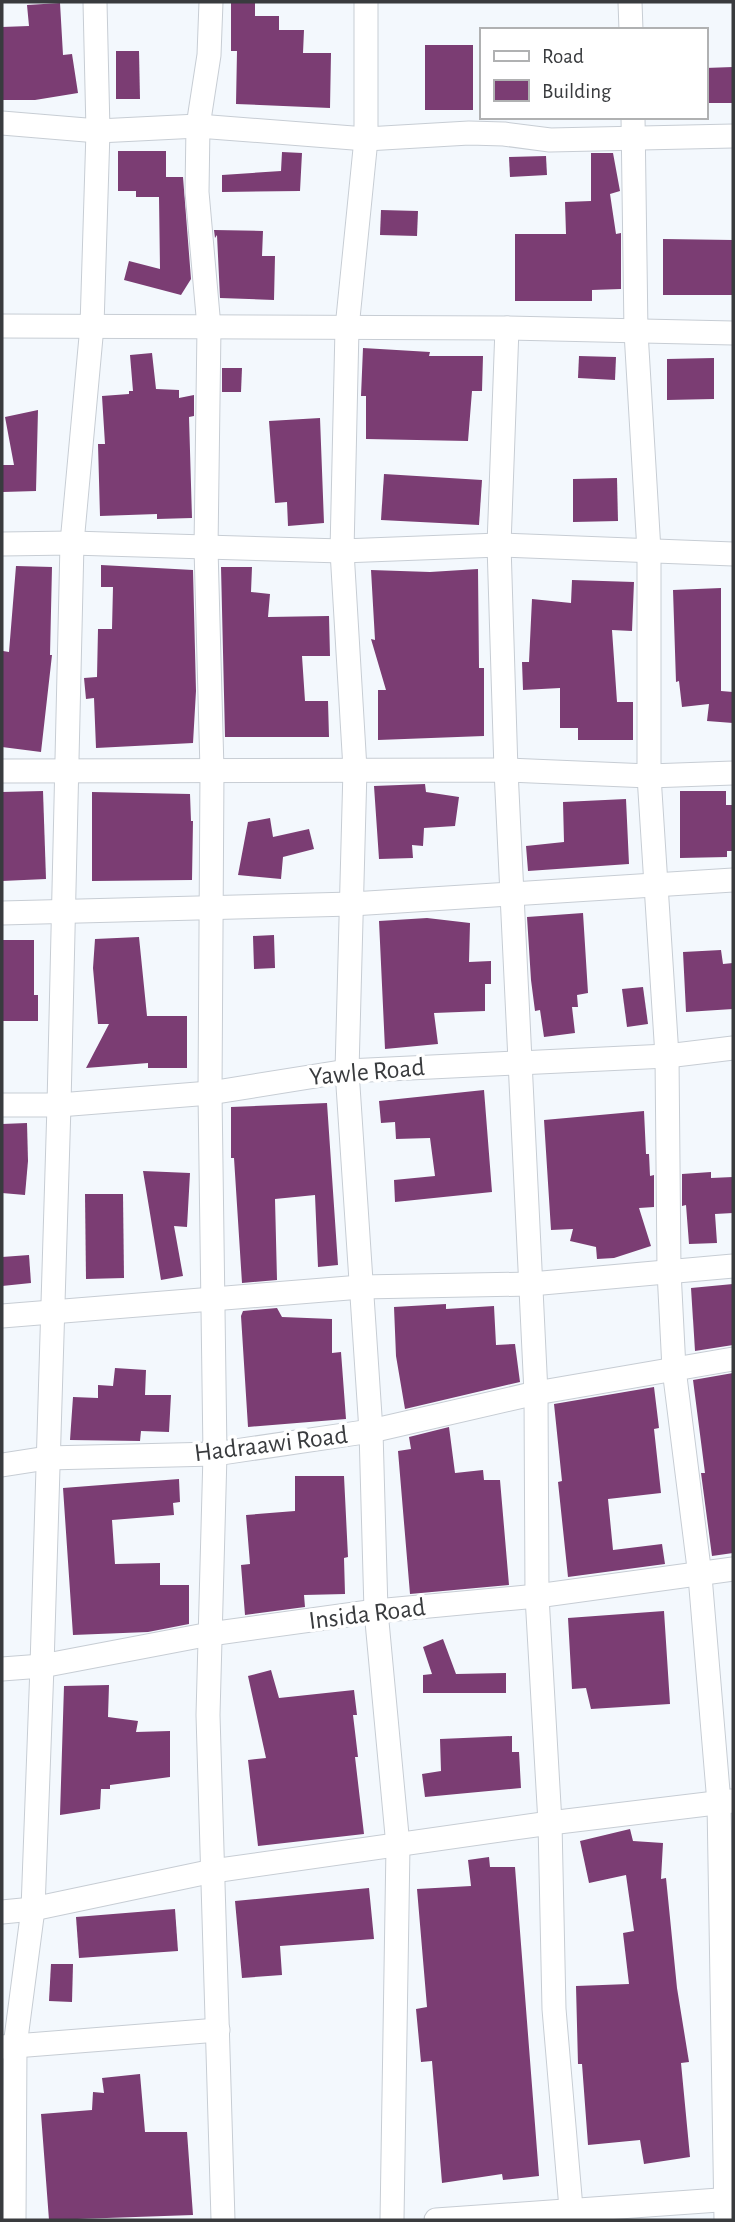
<svg xmlns="http://www.w3.org/2000/svg" width="735" height="2222" viewBox="0 0 735 2222" font-family="'Alegreya Sans',sans-serif">
<style>
.building{fill:#7b3d73}
.lines{fill:none;stroke-linecap:round;stroke-linejoin:round}
.minor-casing{stroke:#c7cdd4;stroke-width:25}
.minor{stroke:#fff;stroke-width:23}
.labels{text-anchor:middle;dominant-baseline:central;stroke-width:7;stroke-linejoin:round;paint-order:stroke}
.street-label{font-size:26px;fill:#393b3e;stroke:#fff}
</style>
<rect width="100%" height="100%" fill="#f3f8fd"/>
<!-- building -->
<g class="building">
<path d="M231 2H255V16H279V30H304L303 53H331L330 108 236 104 237 51H231Z"/>
<path d="M60 3 63 55 72 54 78 93 35 100H2V27L29 26 27 5Z"/>
<rect x="425" y="45" width="48" height="65"/>
<path d="M116 51H139L140 99H116Z"/>
<path d="M733 67V103H705V68Z"/>
<path d="M118 151H166V177H183L191 279 181 295 124 280 129 261 160 269 159 197H136V191H118Z"/>
<path d="M282 152 302 153 300 191 222 192V175L281 171Z"/>
<path d="M591 153H613L620 191 610 194 616 234 621 233V289L592 290V301H515V234H566L565 202 591 201Z"/>
<path d="M546 156 547 175 510 177 509 157Z"/>
<path d="M381 210 418 211 417 236 380 235Z"/>
<path d="M214 230 263 231 262 256H275L274 300 220 298 217 235 215 238Z"/>
<path d="M663 239 733 240V295H663Z"/>
<path d="M363 348 430 352 429 356H483L482 391H472L468 441 366 439V396H361Z"/>
<path d="M152 353 156 389 179 390V398L194 395V416L189 417 192 518 157 519V514L100 516 98 444H105L102 396 129 394V391H133L130 355Z"/>
<path d="M579 356 616 357 615 380 578 378Z"/>
<path d="M714 358V399L667 400V359Z"/>
<path d="M222 368H242L241 392H222Z"/>
<path d="M38 410 36 491 3 492 2 465H14L5 417Z"/>
<path d="M320 418 324 523 288 526 287 502 275 503 269 421Z"/>
<path d="M384 474 482 480 479 525 381 520Z"/>
<path d="M617 478 618 521 573 522V479Z"/>
<path d="M101 565 193 570 196 691 193 743 96 748 94 698 86 699 84 678 97 677 98 629H112L113 587H101Z"/>
<path d="M16 566 52 567 50 655H52L41 752 2 747V665L3 651 9 652Z"/>
<path d="M221 567H252L251 592 270 594 268 617 329 616 330 656H302L305 701H328L329 737H225Z"/>
<path d="M478 569 479 668H484V736L378 740V690H386L371 639 375 640 371 570 430 572Z"/>
<path d="M572 580 634 582 632 631 612 630 617 702H633V740H578V728H560V688L523 690 522 662H529L532 599 571 603Z"/>
<path d="M721 588V691L733 692V723L707 721 709 704 682 707 679 681 676 682 673 590Z"/>
<path d="M425 784 426 792 459 797 455 826 424 828 423 846 412 845 413 858 379 859 374 786Z"/>
<path d="M43 791 46 879 2 881V792Z"/>
<path d="M680 791H726V805H733V851H727V857L680 858Z"/>
<path d="M92 792 190 794 191 821H193L192 880 92 881Z"/>
<path d="M626 799 629 864 528 871 526 846 564 842 563 802Z"/>
<path d="M270 818 273 837 309 829 314 849 283 857 281 879 238 875 248 822Z"/>
<path d="M583 913 588 993 577 995 578 1007H572L575 1033 544 1037 540 1010 535 1011 531 980 527 917Z"/>
<path d="M427 918 470 923 469 962 491 961V984H485V1011L434 1013 438 1044 385 1049 379 921Z"/>
<path d="M274 935 275 968 254 969 253 936Z"/>
<path d="M139 937 147 1016H187V1068H148V1063L86 1068 109 1024H98L93 968 95 939Z"/>
<path d="M2 940H34V995H38V1021H2Z"/>
<path d="M721 950 723 964 733 963V1009L686 1012 683 952Z"/>
<path d="M643 987 648 1024 627 1027 622 989Z"/>
<path d="M484 1090 492 1192 395 1202 394 1180 435 1176 430 1138 396 1139 395 1122 381 1123 379 1101Z"/>
<path d="M327 1103 338 1265 318 1267 315 1195 275 1199 277 1280 242 1283 234 1158H231V1107Z"/>
<path d="M644 1111 646 1154H649L650 1176 654 1175V1207L639 1208 651 1246 614 1258 597 1259 596 1247 570 1241 573 1229 551 1230 544 1120Z"/>
<path d="M27 1123 28 1161 25 1195 2 1193V1124Z"/>
<path d="M143 1171 190 1173 187 1227 174 1226 183 1276 161 1280Z"/>
<path d="M711 1172V1178L733 1177V1213L715 1214 717 1243 689 1244 686 1205 682 1206V1174Z"/>
<path d="M85 1194H123L124 1278 86 1279Z"/>
<path d="M29 1255 31 1283 2 1286V1257Z"/>
<path d="M733 1284V1345L695 1351 691 1288Z"/>
<path d="M446 1304V1309L494 1306 496 1345 515 1344 520 1382 405 1409 396 1356 394 1307Z"/>
<path d="M277 1308 282 1317 332 1319V1353L341 1352 346 1419 248 1427 241 1316 243 1311Z"/>
<path d="M115 1368 146 1370 145 1395H171L169 1432 141 1431 140 1441 70 1440 73 1397 98 1398V1385L113 1386Z"/>
<path d="M733 1373V1553L712 1556 701 1473H705L693 1380Z"/>
<path d="M654 1387 659 1428 654 1429 661 1493 608 1499 613 1550 662 1544 665 1564 568 1577 558 1482 562 1481 554 1404Z"/>
<path d="M449 1427 455 1473 483 1470 484 1480H500L509 1585 410 1594 398 1451 411 1449 409 1437Z"/>
<path d="M295 1476H344L348 1557 344 1558 345 1594 304 1595 305 1607 245 1615 241 1565 250 1564 246 1515 295 1511Z"/>
<path d="M179 1479 180 1502 173 1503 174 1515 112 1520 115 1564 160 1563V1585H189V1624L148 1632 73 1635 63 1488Z"/>
<path d="M664 1611 670 1704 591 1709 586 1688 572 1689 568 1618Z"/>
<path d="M443 1639 456 1674 506 1673V1693H423V1675L432 1674 423 1647Z"/>
<path d="M271 1670 279 1698 354 1690 357 1715H353L358 1757H355L364 1834 258 1846 248 1760 266 1758 248 1676Z"/>
<path d="M109 1685 108 1717 138 1721 136 1732 170 1731V1777L110 1785V1789H101L100 1809 60 1815 64 1686Z"/>
<path d="M512 1736V1752H519L521 1788 425 1797 422 1774 441 1771 440 1739Z"/>
<path d="M630 1829 633 1841 663 1843 661 1879 666 1878 677 1988 689 2062 681 2063 690 2157 644 2164 640 2140 588 2145 582 2064H578L576 1986 629 1984 623 1933 634 1931 626 1875 589 1883 580 1841Z"/>
<path d="M489 1857 490 1867H515L539 2176 503 2180 502 2174 442 2183 432 2061 421 2062 416 2009 427 2007 417 1889 471 1886 468 1860Z"/>
<path d="M369 1888 374 1939 280 1946 282 1975 242 1978 235 1901Z"/>
<path d="M175 1909 178 1951 79 1958 76 1917Z"/>
<path d="M51 1964H73L72 2002 49 2001Z"/>
<path d="M140 2074 145 2132H187L193 2215 49 2220 41 2114 92 2110 93 2092 104 2093 102 2078Z"/>
</g>
<g class="lines">
<!-- minor casing -->
<g class="minor-casing">
<g id="minor">
<path d="M211 2 209 55 198 126 197 192 209 327 206 548 212 770 210 1093 215 1454 208 1715 223 2220"/>
<path d="M366 2V139L347 328 342 551 355 769 347 1071 371 1431 376 1611 398 1846 392 2220"/>
<path d="M630 2 631 30"/>
<path d="M633 117 636 332 649 551V776L667 1056 669 1271 674 1369 700 1576 719 1803 726 2220"/>
<path d="M2 123 98 131 198 126 366 139 469 133 504 134 550 140 733 136"/>
<path d="M2 326 507 328 733 333"/>
<path d="M507 328 499 545 506 770 536 1393 537 1596 550 1823 554 2009 572 2220"/>
<path d="M2 544 72 543 342 551 499 545 733 554"/>
<path d="M2 771 506 770 649 776 733 773"/>
<path d="M2 913 352 904 733 880"/>
<path d="M2 1105H59L210 1093 347 1071 667 1056 733 1048"/>
<path d="M2 1316 361 1287 531 1284 733 1266"/>
<path d="M2 1465 47 1458 215 1454 371 1431 536 1393 733 1359"/>
<path d="M2 1669 42 1666 210 1634 376 1611 537 1596 733 1569"/>
<path d="M2 1912 33 1909 213 1871 550 1823 732 1801"/>
<path d="M2 2047 218 2030"/>
<path d="M14 2220 15 2046 33 1909 42 1666 59 1105 72 543 92 326 98 131 95 2"/>
<path d="M436 2220 733 2199"/>
</g>
</g>
<!-- minor -->
<use href="#minor" class="minor"/>
</g>
<g class="labels">
<!-- street labels -->
<g class="street-label">
<text transform="translate(367 1072) rotate(-5)">Yawle Road</text>
<text transform="translate(271 1444) rotate(-7)">Hadraawi Road</text>
<text transform="translate(367 1614) rotate(-7)">Insida Road</text>
</g>
</g>
<!-- border -->
<rect width="735" height="2222" fill="none" stroke="#393b3e" stroke-width="7"/>
<!-- legend -->
<rect x="480" y="28" width="228" height="91" fill="#ffffff" stroke="#b0b1b2" stroke-width="2"/>
<rect x="494" y="51" width="35" height="10" fill="#ffffff" stroke="#b0b1b2" stroke-width="2"/>
<text x="542" y="63" font-size="21" fill="#393b3e">Road</text>
<rect x="494" y="80" width="35" height="21" fill="#7b3d73" stroke="#b0b1b2" stroke-width="2"/>
<text x="542" y="98" font-size="21" fill="#393b3e">Building</text>
</svg>
